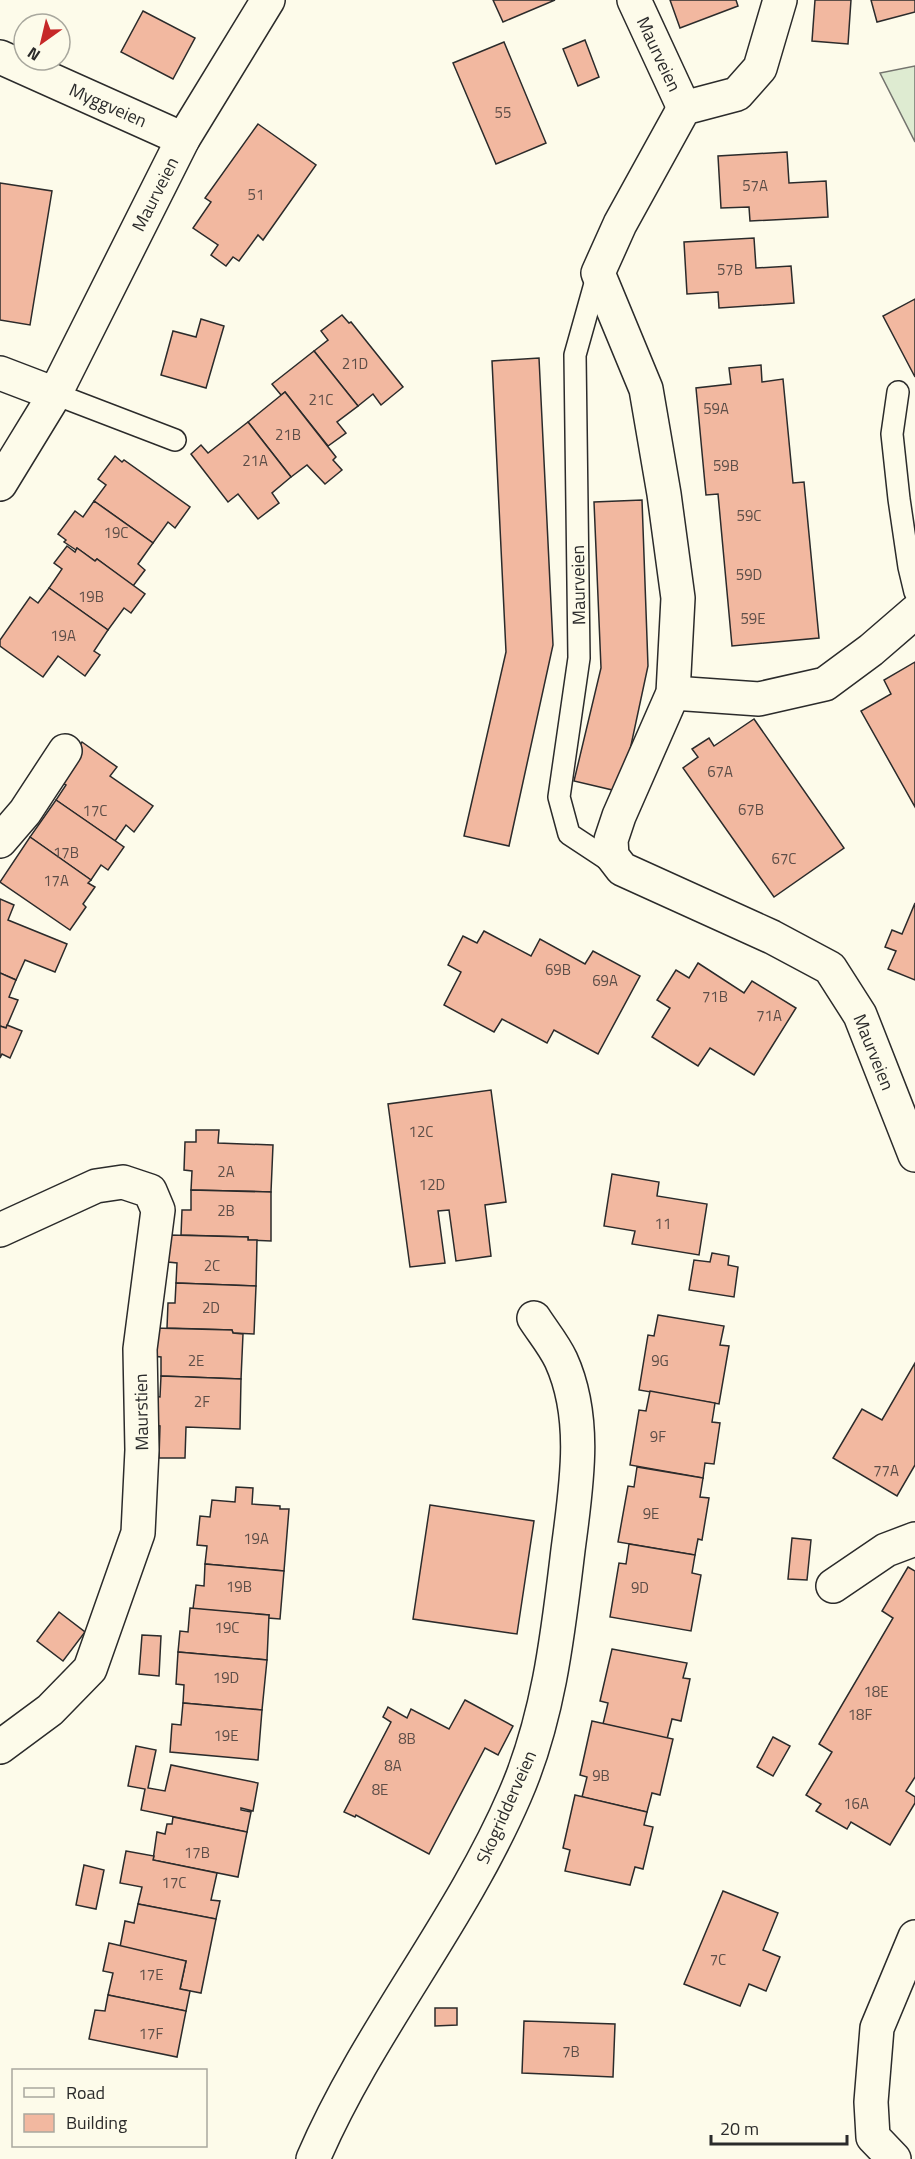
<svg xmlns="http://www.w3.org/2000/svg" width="915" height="2159" viewBox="0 0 915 2159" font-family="'Titillium Web',sans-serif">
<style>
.green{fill:#deebd1;stroke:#74746e;stroke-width:1.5}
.building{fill:#f2b8a0;stroke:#2b2b2b;stroke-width:1.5}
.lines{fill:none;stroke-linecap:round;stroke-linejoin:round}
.lane-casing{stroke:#2b2b2b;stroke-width:24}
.street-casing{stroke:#2b2b2b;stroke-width:36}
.lane{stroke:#fdfbea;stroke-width:21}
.street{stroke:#fdfbea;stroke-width:33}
.labels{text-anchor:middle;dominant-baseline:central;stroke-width:4.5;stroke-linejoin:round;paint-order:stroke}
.number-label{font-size:15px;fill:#5d4e48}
.street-label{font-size:18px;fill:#2b2b2b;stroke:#fdfbea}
</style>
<rect width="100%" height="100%" fill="#fdfbea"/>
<!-- green -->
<path class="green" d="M915 66V142L880 73Z"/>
<!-- building -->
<g class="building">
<path d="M493 0H555L503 22Z"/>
<path d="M670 0H736L738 6 680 28Z"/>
<path d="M815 0H851L848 44 812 41Z"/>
<path d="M871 0H915V12L877 22Z"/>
<path d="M143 11 195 38 173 79 121 52Z"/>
<path d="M585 40 599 77 578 86 563 49Z"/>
<path d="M504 42 546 143 496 164 453 63Z"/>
<path d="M258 124 316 165 263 240 258 235 239 261 233 257 226 266 211 255 218 245 193 228 211 202 205 198Z"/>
<path d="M787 152 789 183 826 181 828 217 750 221 749 207 721 208 718 156Z"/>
<path d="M0 183 52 191 30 325 0 320Z"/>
<path d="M754 238 756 268 791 266 794 303 719 308 718 292 687 294 684 242Z"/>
<path d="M915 299V377L883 316Z"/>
<path d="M342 315 349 323 351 322 403 387 381 405 373 394 358 406 314 351 328 340 321 331Z"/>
<path d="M201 319 224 326 206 388 161 375 173 331 196 337Z"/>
<path d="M314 351 358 406 337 422 346 433 328 446 285 392 281 395 272 384Z"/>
<path d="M539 358 553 645 509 846 464 836 506 652 492 361Z"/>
<path d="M761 365 762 382 783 379 793 483 804 482 819 638 732 646 718 494 706 495 696 388 731 384 729 368Z"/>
<path d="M285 392 336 457 333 460 342 470 325 484 307 465 291 477 248 422Z"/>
<path d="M248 422 291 477 272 493 279 503 258 519 238 494 228 502 191 454 201 445 208 453Z"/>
<path d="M115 456 122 462 124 460 190 507 175 528 168 522 153 543 94 501 106 485 98 479Z"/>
<path d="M642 500 648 666 621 792 574 781 601 668 594 502Z"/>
<path d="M94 501 153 543 138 564 145 570 133 586 97 559 95 561 77 548 76 550 64 542 66 540 58 534 75 511 83 517Z"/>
<path d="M67 546 75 552 77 548 95 561 97 559 145 594 131 613 124 608 108 630 49 588 62 569 54 563Z"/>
<path d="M49 588 108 630 94 651 100 655 85 676 58 656 43 677 0 646V640L30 597 38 603Z"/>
<path d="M915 662V807L861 711 891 694 884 680Z"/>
<path d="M754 719 844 848 774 897 683 768 698 757 692 749 709 738 714 746Z"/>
<path d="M82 742 117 767 110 776 153 806 134 832 126 825 115 841 56 800 66 785 56 779Z"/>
<path d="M56 800 124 847 108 870 101 865 91 880 30 837Z"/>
<path d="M30 837 91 880 88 883 95 887 83 904 86 907 70 930 0 882Z"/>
<path d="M0 899 14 905 8 920 67 944 55 972 25 960 16 980 0 973Z"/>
<path d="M915 903V980L888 969 896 951 885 947 892 930 902 934Z"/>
<path d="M484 931 531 956 540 939 585 964 593 951 640 976 598 1054 554 1030 547 1043 502 1019 494 1032 444 1005 461 972 448 965 463 936 477 943Z"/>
<path d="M698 963 744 993 752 981 796 1008 754 1075 710 1048 698 1066 652 1037 670 1008 657 1000 676 970 689 978Z"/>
<path d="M0 973 16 980 9 997 18 1000 6 1028 0 1026Z"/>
<path d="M7 1025 22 1031 10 1058 2 1054 0 1058V1026L6 1028Z"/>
<path d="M491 1090 506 1202 485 1205 491 1256 456 1261 449 1210 438 1211 445 1263 410 1267 388 1104Z"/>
<path d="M196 1130H219L218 1143 273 1145 271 1192 191 1190 192 1171 184 1170 185 1142H196Z"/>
<path d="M612 1174 659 1182 657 1196 707 1204 699 1255 632 1244 635 1231 604 1226Z"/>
<path d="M191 1190 271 1192V1241L248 1240V1237L181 1235 182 1210H191Z"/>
<path d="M169 1235 248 1237V1240H257L256 1286 176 1283 177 1263 168 1262Z"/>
<path d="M712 1253 729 1256 728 1265 738 1267 734 1297 689 1290 694 1260 710 1262Z"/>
<path d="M176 1283 256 1286 254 1334 233 1333 232 1330 167 1328 168 1303H175Z"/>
<path d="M658 1315 724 1326 720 1345 729 1346 719 1404 639 1390 648 1335 654 1336Z"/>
<path d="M153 1328 232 1330 233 1333 243 1334 241 1379 161 1376V1357L152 1356Z"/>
<path d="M915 1363V1465L897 1496 833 1458 862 1409 882 1420Z"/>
<path d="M161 1376 241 1379 240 1429 186 1427 185 1458H159L160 1426 150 1425 151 1396 160 1397Z"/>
<path d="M650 1391 715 1403 712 1422 720 1423 714 1464 705 1463 703 1478 630 1465 639 1410 646 1411Z"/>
<path d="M637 1467 703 1478 700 1497 709 1498 702 1540 698 1539 695 1555 618 1542 628 1486 634 1487Z"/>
<path d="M236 1487 253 1488 252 1504 280 1506V1509H289L284 1571 205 1564 207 1546 197 1545 200 1516 210 1517 212 1500 235 1502Z"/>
<path d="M430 1505 534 1521 517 1634 413 1619Z"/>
<path d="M792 1538 811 1540 807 1580 788 1579Z"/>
<path d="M629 1544 695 1555 692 1573 701 1575 691 1631 610 1617 619 1563 626 1564Z"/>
<path d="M205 1564 284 1571 280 1619 268 1618 269 1615 193 1609 196 1585 204 1586Z"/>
<path d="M908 1567 915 1571V1777L906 1791 915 1797V1803L890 1845 851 1822 847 1829 816 1811 821 1804 806 1795 832 1752 819 1744 893 1618 882 1611Z"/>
<path d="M190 1608 269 1615 267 1660 178 1652 180 1631 188 1632Z"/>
<path d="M59 1612 85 1632 63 1661 37 1641Z"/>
<path d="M142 1635 161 1636 159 1676 139 1674Z"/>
<path d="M612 1649 687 1663 683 1678 690 1679 681 1721 672 1719 667 1739 603 1724 608 1703 600 1701Z"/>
<path d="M178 1652 267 1660 262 1710 183 1703 184 1685 176 1684Z"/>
<path d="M465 1700 513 1726 498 1755 485 1748 429 1854 356 1815 355 1817 344 1812 391 1722 383 1717 388 1707 407 1718 411 1709 449 1729Z"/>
<path d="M183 1703 262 1710 258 1760 170 1752 172 1724 181 1725Z"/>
<path d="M592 1721 673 1739 660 1795 652 1793 647 1812 582 1797 587 1777 580 1775Z"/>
<path d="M773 1737 790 1746 773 1776 757 1767Z"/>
<path d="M136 1746 156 1750 148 1788 165 1791 171 1765 258 1783 253 1811 241 1808V1810L251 1812 247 1832 141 1810 145 1789 128 1786Z"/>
<path d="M575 1795 647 1812 644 1825 653 1827 643 1869 635 1867 630 1885 565 1871 570 1850 563 1848Z"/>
<path d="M173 1817 247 1832 238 1877 153 1860 157 1832 165 1834 167 1824H172Z"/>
<path d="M126 1851 154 1856 153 1860 217 1873 211 1900 220 1901 216 1919 138 1904 142 1887 120 1883Z"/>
<path d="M84 1865 104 1870 96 1909 76 1905Z"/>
<path d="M723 1891 778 1913 763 1950 780 1957 766 1991 749 1984 740 2006 684 1984Z"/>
<path d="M138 1904 216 1919 201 1993 180 1989 186 1961 120 1947 125 1921 134 1923Z"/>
<path d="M109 1943 186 1961 180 1989 190 1991 186 2011 108 1995 113 1973 103 1971Z"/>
<path d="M108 1995 186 2011 177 2057 89 2039 95 2010 105 2011Z"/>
<path d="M435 2008H457V2025L435 2026Z"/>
<path d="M524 2021 615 2024 613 2077 522 2073Z"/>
</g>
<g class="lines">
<!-- lane casing -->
<g class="lane-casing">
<g id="lane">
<path d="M598 273 575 355 579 658 559 797 569 834 619 867"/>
<path d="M898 392 892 434 899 499 909 567 915 592"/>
<path d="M55 394 175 440"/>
</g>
</g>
<!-- street casing -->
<g class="street-casing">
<g id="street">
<path d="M634 0 684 108"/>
<path d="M780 0 760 68 737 94 684 108 620 224 598 273 646 389 664 494 678 598 673 693 619 816 611 840 612 856 622 869 772 937 830 968 860 1015 915 1155"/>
<path d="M0 57 183 139"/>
<path d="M0 373 55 394"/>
<path d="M0 484 55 394 183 139 268 0"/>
<path d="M673 693 759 699 825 684 871 650 915 612"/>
<path d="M0 841 25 812 65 751"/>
<path d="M0 1230 96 1186 123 1182 150 1191 158 1210 140 1349 142 1450 138 1533 90 1669 50 1710 0 1747"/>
<path d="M833 1586 886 1550 915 1539"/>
<path d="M313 2159C368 2031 460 1923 515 1795 549 1717 558 1633 568 1550 576 1488 588 1419 561 1360 554 1345 543 1332 534 1318"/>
<path d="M894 2159 873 2137 871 2102 877 2028 915 1937"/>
</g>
</g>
<!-- lane -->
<use href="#lane" class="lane"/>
<!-- street -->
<use href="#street" class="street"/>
</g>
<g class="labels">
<!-- number labels -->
<g class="number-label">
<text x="503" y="112">55</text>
<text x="755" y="185">57A</text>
<text x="256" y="194">51</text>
<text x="730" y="269">57B</text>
<text x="355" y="363">21D</text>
<text x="321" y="399">21C</text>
<text x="716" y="408">59A</text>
<text x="288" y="434">21B</text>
<text x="255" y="460">21A</text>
<text x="726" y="465">59B</text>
<text x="749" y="515">59C</text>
<text x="116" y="532">19C</text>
<text x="749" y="574">59D</text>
<text x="91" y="596">19B</text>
<text x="753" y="618">59E</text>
<text x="63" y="635">19A</text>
<text x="720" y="771">67A</text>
<text x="751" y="809">67B</text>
<text x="95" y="810">17C</text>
<text x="66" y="852">17B</text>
<text x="784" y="858">67C</text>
<text x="56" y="880">17A</text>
<text x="558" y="969">69B</text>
<text x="605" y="980">69A</text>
<text x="715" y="996">71B</text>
<text x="769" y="1015">71A</text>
<text x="421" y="1131">12C</text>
<text x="226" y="1171">2A</text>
<text x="432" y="1184">12D</text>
<text x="226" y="1210">2B</text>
<text x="663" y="1223">11</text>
<text x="212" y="1265">2C</text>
<text x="211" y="1307">2D</text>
<text x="196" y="1360">2E</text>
<text x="660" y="1360">9G</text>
<text x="202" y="1401">2F</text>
<text x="658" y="1436">9F</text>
<text x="886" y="1470">77A</text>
<text x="651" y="1513">9E</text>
<text x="256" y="1538">19A</text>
<text x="239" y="1586">19B</text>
<text x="640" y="1587">9D</text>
<text x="227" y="1627">19C</text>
<text x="226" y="1677">19D</text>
<text x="876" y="1691">18E</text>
<text x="860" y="1714">18F</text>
<text x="226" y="1735">19E</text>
<text x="407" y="1738">8B</text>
<text x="393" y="1765">8A</text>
<text x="601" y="1775">9B</text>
<text x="380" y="1789">8E</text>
<text x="856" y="1803">16A</text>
<text x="197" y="1852">17B</text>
<text x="174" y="1882">17C</text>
<text x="718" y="1959">7C</text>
<text x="151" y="1974">17E</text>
<text x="151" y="2033">17F</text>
<text x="571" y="2051">7B</text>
</g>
<!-- street labels -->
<g class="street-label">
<text transform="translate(659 54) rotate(65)">Maurveien</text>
<text transform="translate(108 105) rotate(24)">Myggveien</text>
<text transform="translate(155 194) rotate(-63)">Maurveien</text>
<text transform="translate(578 585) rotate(-91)">Maurveien</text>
<text transform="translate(874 1052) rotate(68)">Maurveien</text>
<text transform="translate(141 1412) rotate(-91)">Maurstien</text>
<text transform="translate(506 1807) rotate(-66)">Skogridderveien</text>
</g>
</g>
<!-- legend -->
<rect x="12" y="2069" width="195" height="78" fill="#fdfbea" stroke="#a9a89e" stroke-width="1.5"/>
<rect x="24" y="2088" width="30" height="9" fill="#fdfbea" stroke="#a9a89e" stroke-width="1.5"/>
<text x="66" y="2099" font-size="18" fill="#2b2b2b">Road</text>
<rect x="24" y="2114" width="30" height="18" fill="#f2b8a0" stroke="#a9a89e" stroke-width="1.5"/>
<text x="66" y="2129" font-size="18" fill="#2b2b2b">Building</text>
<!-- north arrow -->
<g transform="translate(42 42) rotate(214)"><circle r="28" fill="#fdfbea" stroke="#a9a89e" stroke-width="1.5"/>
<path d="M0-4.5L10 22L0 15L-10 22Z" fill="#c62828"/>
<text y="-9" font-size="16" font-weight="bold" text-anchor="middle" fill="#2b2b2b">N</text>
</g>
<!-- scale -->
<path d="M711 2135v9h136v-9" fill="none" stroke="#2b2b2b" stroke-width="3"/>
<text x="720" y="2135" font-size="18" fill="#2b2b2b" stroke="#fdfbea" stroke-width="4.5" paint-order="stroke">20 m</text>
</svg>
